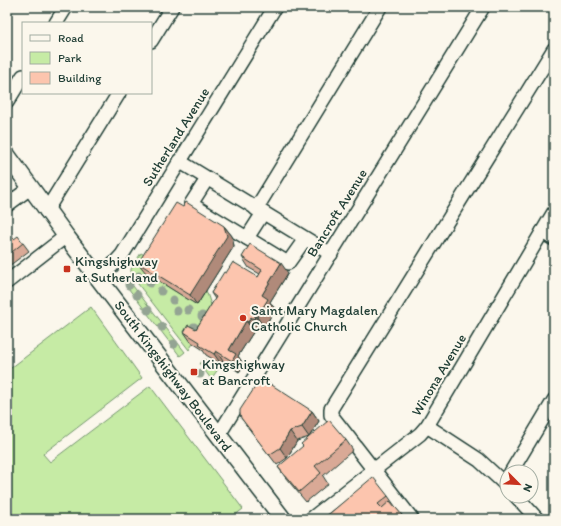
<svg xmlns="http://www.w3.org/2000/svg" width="561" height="526" viewBox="0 0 561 526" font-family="Itim,sans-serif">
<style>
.green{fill:#c6eba5;stroke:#72946c}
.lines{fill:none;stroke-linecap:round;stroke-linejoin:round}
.minor-casing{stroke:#1f3d34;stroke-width:16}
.major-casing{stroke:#1f3d34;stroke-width:19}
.minor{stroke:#fbf7ec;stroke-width:13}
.major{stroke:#fbf7ec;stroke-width:16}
.tree{fill:#94a493}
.wall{fill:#d9a996;stroke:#1f3d34}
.shaded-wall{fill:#b08a7a;stroke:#1f3d34}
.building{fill:#fcc5ae;stroke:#1f3d34}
.poi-dot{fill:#c8321e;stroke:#fbf7ec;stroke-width:1.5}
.labels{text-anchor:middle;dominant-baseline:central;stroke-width:4;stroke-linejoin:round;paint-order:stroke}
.street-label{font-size:14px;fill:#1f3d34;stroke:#fbf7ec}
.poi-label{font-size:14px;fill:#1f3d34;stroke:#fbf7ec;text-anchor:start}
</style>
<rect width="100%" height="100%" fill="#fbf7ec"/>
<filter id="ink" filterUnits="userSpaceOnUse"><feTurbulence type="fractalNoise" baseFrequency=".025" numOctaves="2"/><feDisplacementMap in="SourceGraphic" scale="8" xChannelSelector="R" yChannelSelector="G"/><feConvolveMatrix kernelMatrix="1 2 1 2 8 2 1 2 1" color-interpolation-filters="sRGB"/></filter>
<g filter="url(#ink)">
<!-- green -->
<g class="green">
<path d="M141 253 153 260 146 273 197 305 206 290 213 311 189 350 131 275V269Z"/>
<path d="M129 281 185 352 180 356 125 284Z"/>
<path d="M91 307 142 378 43 454 50 462 150 386 243 509 230 519H7V371Z"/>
<path d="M204 359 219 368 211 379 200 364Z"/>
</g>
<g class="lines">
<!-- minor casing -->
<g class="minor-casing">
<g id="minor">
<path d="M56 23 66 7"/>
<path d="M151 41 172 7"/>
<path d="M7 102 23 76"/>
<path d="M179 161 331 254"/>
<path d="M207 179 191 204 288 263 305 239"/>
<path d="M7 205 30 188"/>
<path d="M256 209 380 7"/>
<path d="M46 211 119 93"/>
<path d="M542 232 554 239"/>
<path d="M247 238 263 213"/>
<path d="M98 279 110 268 122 255 275 7"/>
<path d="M7 282 66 236"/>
<path d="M427 426 479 460 507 486"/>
<path d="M218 436 483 7"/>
<path d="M511 472 554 400"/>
<path d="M516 496 537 519"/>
<path d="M311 519 420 434 427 426 554 212"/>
<path d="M412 519 331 415V409L554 49"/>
</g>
</g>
<!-- major casing -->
<g class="major-casing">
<path id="major" d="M7 155 66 236 283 519"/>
</g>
<!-- minor -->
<use href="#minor" class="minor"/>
<!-- major -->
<use href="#major" class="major"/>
</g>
<!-- trees -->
<g class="tree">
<circle cx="139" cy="276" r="4.5"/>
<circle cx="150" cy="283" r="4.5"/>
<circle cx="129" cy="285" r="4.5"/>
<circle cx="161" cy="291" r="4.5"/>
<circle cx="137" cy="295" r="4.5"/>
<circle cx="173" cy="300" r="4.5"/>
<circle cx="148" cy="310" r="4.5"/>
<circle cx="188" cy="310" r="4.5"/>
<circle cx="177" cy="311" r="4.5"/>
<circle cx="202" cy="316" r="4.5"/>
<circle cx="162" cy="327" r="4.5"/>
<circle cx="194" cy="327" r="4.5"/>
<circle cx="174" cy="344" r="4.5"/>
<circle cx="200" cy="374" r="4.5"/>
</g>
<!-- wall -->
<g class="wall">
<path d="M224 226 232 236 234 246 197 305 146 273 138 263Z"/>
<path d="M7 229 14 239 23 243 29 251 9 266 7 263Z"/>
<path d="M242 257 288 273 270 302 275 309 264 328 262 326 261 329 258 328 255 332 254 331 238 356 244 365 239 372 223 361 221 364 206 355 202 349 191 342 184 332 196 329 215 299 211 293 226 273 258 277 260 274 249 268Z"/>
<path d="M312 411 319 421 309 437 297 441 287 458 277 465 241 418Z"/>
<path d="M346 440 353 450 323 476 328 484 306 502 285 477 278 467Z"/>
<path d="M388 496 395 506V507L405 519H323Z"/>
</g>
<!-- shaded-wall -->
<g class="shaded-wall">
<path d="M224 226 232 236 234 246 197 305 190 295Z"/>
<path d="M281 263 288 273 270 302 275 309 264 328 257 317 262 295Z"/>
<path d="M255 316 262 326 261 329 254 319Z"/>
<path d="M251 317 258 328 255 332 248 322Z"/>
<path d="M246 321 254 331 238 356 244 365 239 372 232 361 229 350Z"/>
<path d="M216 351 223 361 221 364 214 354Z"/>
<path d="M312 411 319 421 309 437 302 427Z"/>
<path d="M290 431 297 441 287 458 280 448Z"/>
</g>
<!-- building -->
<g class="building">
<path d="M186 202 224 226 227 236 190 295 138 263 176 203 183 207Z"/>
<path d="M7 229 14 239 18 236 23 243 7 256Z"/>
<path d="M250 244 281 263 262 295 268 299 257 317 255 316 254 319 251 317 248 322 246 321 229 350 236 354 232 361 216 351 214 354 199 345 200 342 184 332 188 325 196 329 216 297 211 293 224 272 226 273 233 262 258 277 262 270 242 257Z"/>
<path d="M261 378 312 411 302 427 290 431 280 448 269 455 241 418 240 414V410Z"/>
<path d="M329 420 346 440 315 466 321 473 299 492 278 467 303 446 301 444Z"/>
<path d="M373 477 388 496 378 504 382 508 390 501 402 515 398 519H323Z"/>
</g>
</g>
<!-- markers -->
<g class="poi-dot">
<rect x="63" y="265" width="8" height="8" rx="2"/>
<circle cx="243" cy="318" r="4"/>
<rect x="190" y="368" width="8" height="8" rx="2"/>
</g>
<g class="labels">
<!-- street labels -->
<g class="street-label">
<text transform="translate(176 137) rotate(-58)">Sutherland Avenue</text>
<text transform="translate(337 213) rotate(-58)">Bancroft Avenue</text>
<text transform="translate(439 375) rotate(-59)">Winona Avenue</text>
<text transform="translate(173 376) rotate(53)">South Kingshighway Boulevard</text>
</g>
<!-- poi labels -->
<g class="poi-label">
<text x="75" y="261">Kingshighway<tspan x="75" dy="16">at Sutherland</tspan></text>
<text x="251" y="310">Saint Mary Magdalen<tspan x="251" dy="16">Catholic Church</tspan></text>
<text x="202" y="364">Kingshighway<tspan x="202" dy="16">at Bancroft</tspan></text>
</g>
</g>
<!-- margin -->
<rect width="561" height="526" fill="none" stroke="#fbf7ec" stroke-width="24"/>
<rect x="12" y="12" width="537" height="502" fill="none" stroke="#1f3d34" stroke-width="1.5" filter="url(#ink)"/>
<!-- legend -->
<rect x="22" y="22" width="130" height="72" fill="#fbf7ec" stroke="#a3ada2"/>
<rect x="30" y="35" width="20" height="6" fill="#fbf7ec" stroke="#a3ada2"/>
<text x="58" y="42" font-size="12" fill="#1f3d34">Road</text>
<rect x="30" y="52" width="20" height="12" fill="#c6eba5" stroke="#a3ada2"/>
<text x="58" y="62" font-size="12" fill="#1f3d34">Park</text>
<rect x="30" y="72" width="20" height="12" fill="#fcc5ae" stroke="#a3ada2"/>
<text x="58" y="82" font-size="12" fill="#1f3d34">Building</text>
<!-- north arrow -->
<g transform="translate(519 484) rotate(114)"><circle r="19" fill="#fbf7ec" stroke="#a3ada2"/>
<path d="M0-3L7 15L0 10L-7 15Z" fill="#c8321e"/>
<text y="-6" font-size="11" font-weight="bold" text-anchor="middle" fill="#1f3d34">N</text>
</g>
</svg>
